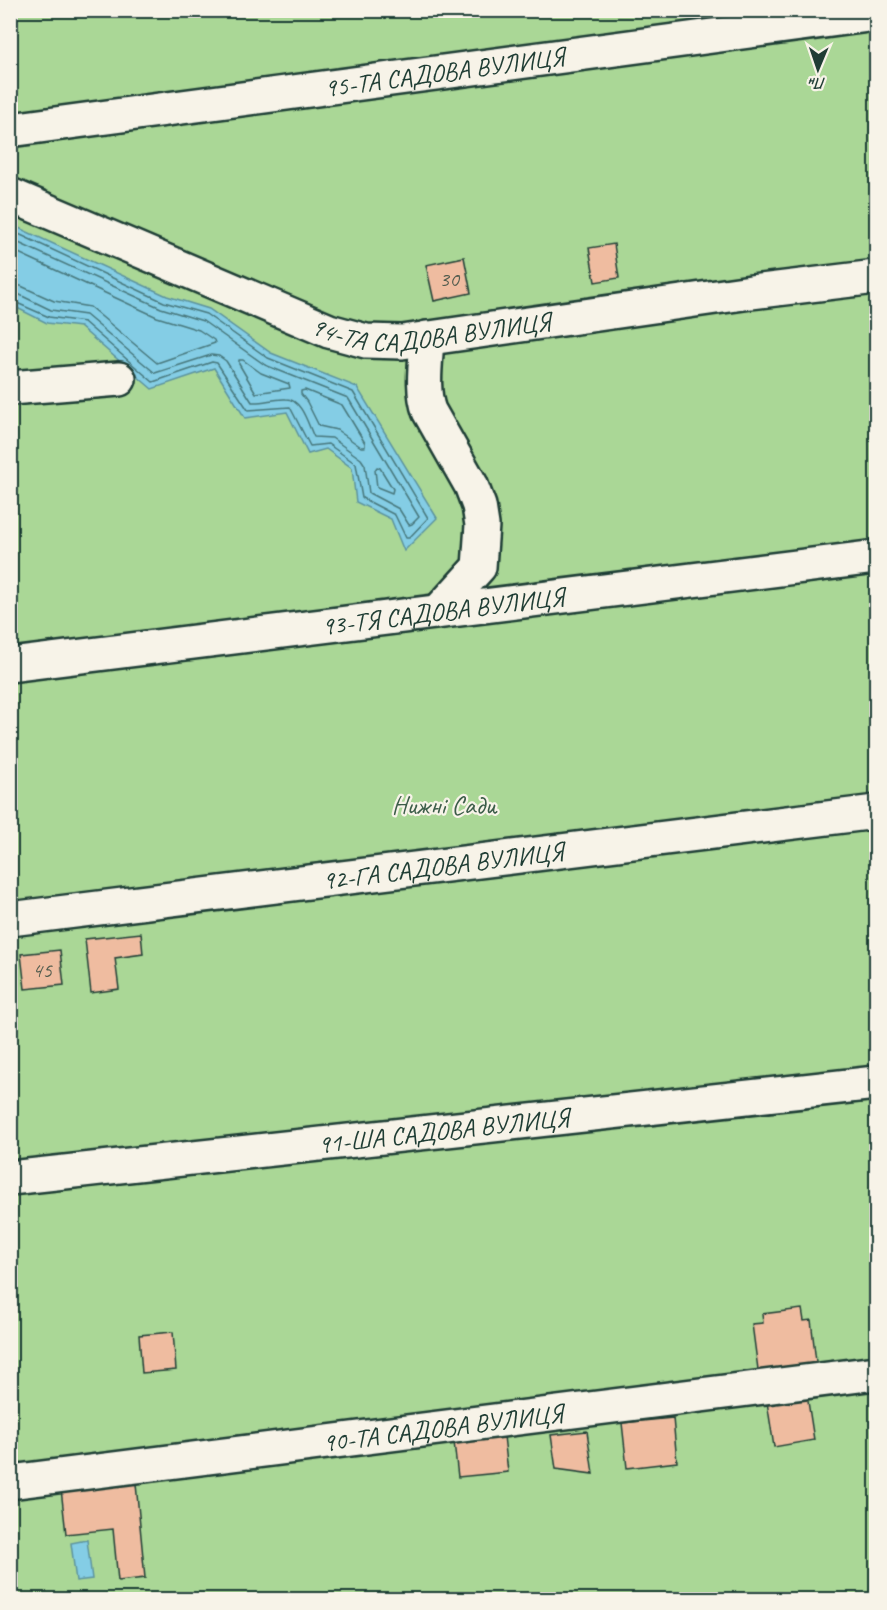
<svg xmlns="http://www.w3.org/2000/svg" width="887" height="1610" viewBox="0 0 887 1610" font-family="Caveat,sans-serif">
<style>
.green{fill:#aad796;stroke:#648a65;stroke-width:1.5}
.water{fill:#84cde5;stroke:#5c939e;stroke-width:1.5}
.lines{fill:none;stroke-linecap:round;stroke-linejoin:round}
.shore{stroke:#47777b;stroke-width:1.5}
.building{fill:#efbca0;stroke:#1f3d34;stroke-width:1.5}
.minor-casing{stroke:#1f3d34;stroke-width:38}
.minor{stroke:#f7f3e8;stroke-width:33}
.labels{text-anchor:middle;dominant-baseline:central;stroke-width:4.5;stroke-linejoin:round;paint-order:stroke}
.number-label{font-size:22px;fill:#535d4f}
.street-label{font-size:26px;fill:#1f3d34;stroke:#f7f3e8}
.park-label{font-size:26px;fill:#3b5c48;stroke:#f7f3e8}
</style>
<rect width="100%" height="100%" fill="#f7f3e8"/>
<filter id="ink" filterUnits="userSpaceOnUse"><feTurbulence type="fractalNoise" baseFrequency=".0167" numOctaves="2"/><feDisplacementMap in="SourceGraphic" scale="12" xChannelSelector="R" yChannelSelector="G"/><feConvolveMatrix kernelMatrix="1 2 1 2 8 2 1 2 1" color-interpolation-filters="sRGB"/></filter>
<g filter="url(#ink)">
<!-- green -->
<rect class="green" x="11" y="11" width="865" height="1588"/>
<!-- water -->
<g class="water">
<path d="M10 224 167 296 209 309 271 353 357 387 437 518 404 551 391 519 356 502 352 468 326 449 308 454 287 412 245 418 214 368 152 389 80 327 47 323 11 305Z"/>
<path d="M87 1540 92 1579 76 1581 71 1543Z"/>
</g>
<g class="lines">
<!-- shore -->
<g class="shore">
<path d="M10 230 164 302 206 314 268 358 353 392 428 518 409 538H406L395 515 362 498 356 464 328 444 310 446 290 407 248 410 217 363 212 362 153 382 84 322 49 317 10 300"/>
<path d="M10 239 161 308 203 321 265 365 348 398 419 517 412 524 409 525 399 509 369 493 365 465 361 459 332 438 314 437C308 425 302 399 286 399 275 398 263 403 252 402L226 361 219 356 211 355 155 373 86 315 51 310 18 294 10 293"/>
<path d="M10 249 157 317 199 330 214 340 215 343 157 363 90 307 54 301 21 286 10 284"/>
<path d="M239 360H243L261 373 289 384 290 388 256 393 239 364Z"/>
<path d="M305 390 342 405 365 443V447H361L337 430 319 426 307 402 301 394V391Z"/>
<path d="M377 467 380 468 393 489 392 493 377 487 375 470Z"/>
</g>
</g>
<!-- building -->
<g class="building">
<path d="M614 244 619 278 595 282 589 248Z"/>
<path d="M464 257 471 293 434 301 426 265Z"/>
<path d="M141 933 143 954 115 958 119 989 91 993 85 939Z"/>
<path d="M60 950 64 985 25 989 21 954Z"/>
<path d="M802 1309 804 1321 811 1320 817 1370 759 1377 752 1324 763 1323 762 1314Z"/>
<path d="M173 1332 176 1370 142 1373 139 1335Z"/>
<path d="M807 1395 814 1440 774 1447 767 1402Z"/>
<path d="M673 1418 677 1462 627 1468 622 1423Z"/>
<path d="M503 1427 508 1472 458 1477 453 1433Z"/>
<path d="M587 1431 593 1474 556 1469 551 1435Z"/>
<path d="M134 1463 145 1578 118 1581 113 1529 66 1534 59 1471Z"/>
</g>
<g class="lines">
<!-- minor casing -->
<g class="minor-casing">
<g id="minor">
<path id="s1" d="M10 130 876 14"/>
<path id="s2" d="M10 195 329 331 366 341 402 342 751 292 876 277"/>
<path d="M427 338C426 362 421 388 429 411L471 485 479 506 482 525 479 567 439 611"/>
<path d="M10 388 119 379"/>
<path id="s3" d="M10 665 876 557"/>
<path id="s4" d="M10 919 876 812"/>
<path id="s5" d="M10 1178 876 1083"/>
<path id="s6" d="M10 1482 876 1373"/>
</g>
</g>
<!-- minor -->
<use href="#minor" class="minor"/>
</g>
</g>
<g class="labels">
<!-- number labels -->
<g class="number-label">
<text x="449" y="279">30</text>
<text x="42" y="970">45</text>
</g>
<!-- street labels -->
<g class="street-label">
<text stroke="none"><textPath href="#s1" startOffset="438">95-ТА САДОВА ВУЛИЦЯ</textPath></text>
<text stroke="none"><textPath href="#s2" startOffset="450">94-ТА САДОВА ВУЛИЦЯ</textPath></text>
<text stroke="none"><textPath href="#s3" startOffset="436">93-ТЯ САДОВА ВУЛИЦЯ</textPath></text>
<text stroke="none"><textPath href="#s4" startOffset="436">92-ГА САДОВА ВУЛИЦЯ</textPath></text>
<text stroke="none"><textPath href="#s5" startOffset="436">91-ША САДОВА ВУЛИЦЯ</textPath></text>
<text stroke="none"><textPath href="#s6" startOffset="436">90-ТА САДОВА ВУЛИЦЯ</textPath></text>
</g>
<!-- park labels -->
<g class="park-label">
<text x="444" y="805">Нижні Сади</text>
</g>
</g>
<!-- margin -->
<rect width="887" height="1610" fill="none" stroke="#f7f3e8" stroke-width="36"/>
<rect x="18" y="18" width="851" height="1574" fill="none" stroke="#1f3d34" stroke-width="2" filter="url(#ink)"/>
<!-- north arrow -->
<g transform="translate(818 69) rotate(182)" stroke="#f7f3e8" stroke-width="4.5" paint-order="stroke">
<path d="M0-4.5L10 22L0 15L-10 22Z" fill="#1f3d34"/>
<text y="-9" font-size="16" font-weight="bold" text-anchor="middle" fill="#1f3d34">Пн</text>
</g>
</svg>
